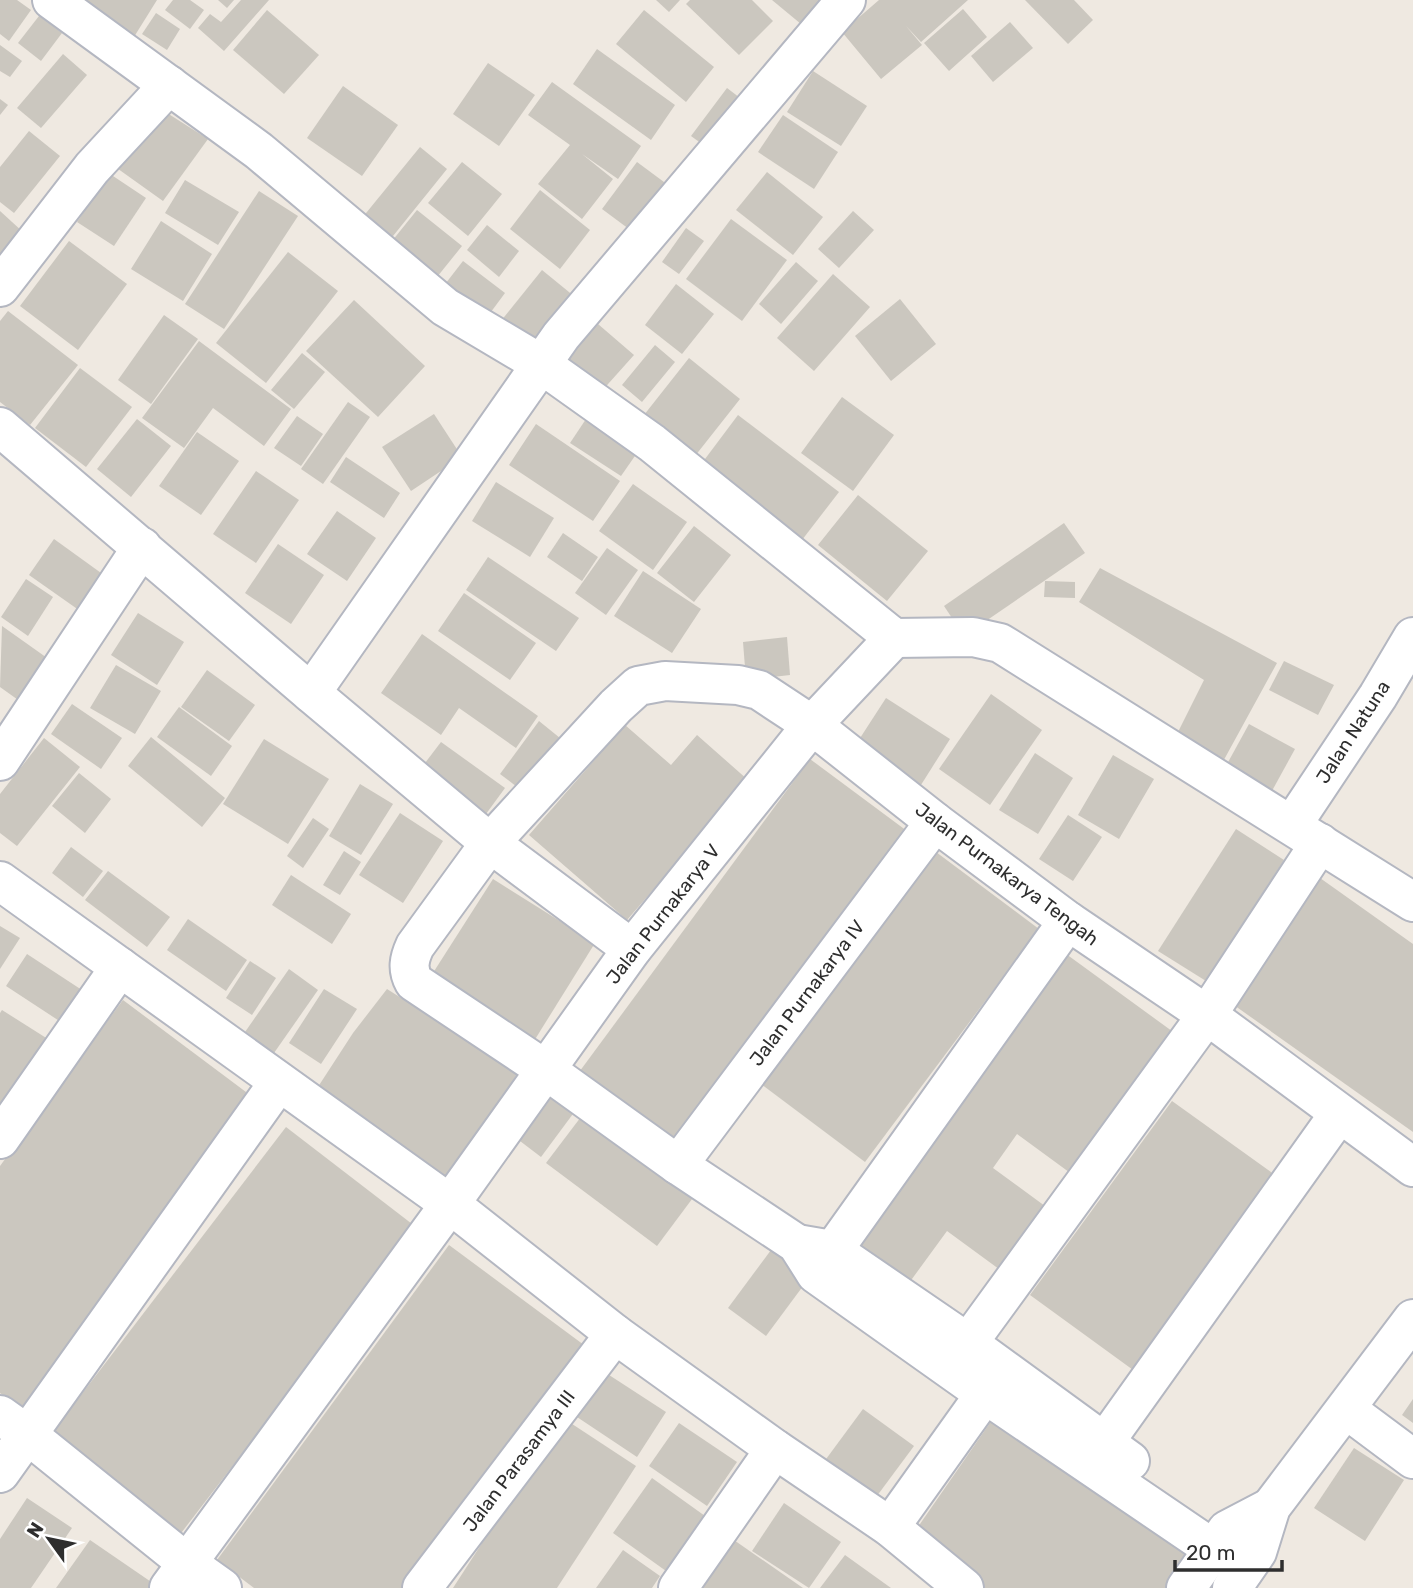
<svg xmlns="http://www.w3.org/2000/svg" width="1413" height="1588" viewBox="0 0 1413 1588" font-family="Rubik,sans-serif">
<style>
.building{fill:#cbc7bf}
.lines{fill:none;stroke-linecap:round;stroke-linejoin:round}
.minor-casing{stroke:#b4b7c1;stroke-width:42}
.minor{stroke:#fff;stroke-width:38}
.labels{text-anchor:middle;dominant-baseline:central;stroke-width:5;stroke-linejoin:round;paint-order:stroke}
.street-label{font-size:19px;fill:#2e2e2e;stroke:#fff}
</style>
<rect width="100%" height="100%" fill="#efe9e1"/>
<!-- building -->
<g class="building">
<path d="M0 0H17L31 10 9 41 0 34Z"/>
<path d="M56 0H157L129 45Z"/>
<path d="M173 0H190L204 10 190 29 165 10Z"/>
<path d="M218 0H234L227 8Z"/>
<path d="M241 0H269L224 51 198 28 210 14 221 22Z"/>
<path d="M656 0H680L669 12Z"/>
<path d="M690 0H752L773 21 739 55 686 4Z"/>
<path d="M772 0H821L801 24Z"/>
<path d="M879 0H968L921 42 906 26 922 45 881 79 842 32Z"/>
<path d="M1025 0H1074L1093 20 1068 44Z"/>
<path d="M963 9 987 37 949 71 924 43Z"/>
<path d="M267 10 319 55 284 94 233 50Z"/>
<path d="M644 10 714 67 686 102 616 44Z"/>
<path d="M156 13 180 29 167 50 142 34Z"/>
<path d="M39 16 62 33 41 61 18 43Z"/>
<path d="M1010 22 1033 48 993 82 971 56Z"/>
<path d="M0 45 22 61 10 77 0 71Z"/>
<path d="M597 49 675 105 651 140 573 84Z"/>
<path d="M63 54 87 75 41 128 17 108Z"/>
<path d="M488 63 535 95 499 146 453 114Z"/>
<path d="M813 71 867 106 841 146 787 112Z"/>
<path d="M552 82 641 146 618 179 582 154 613 179 582 219 538 184 570 145 528 115Z"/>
<path d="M343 86 398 125 362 176 307 138Z"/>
<path d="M727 88 744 101 709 149 691 136Z"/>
<path d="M0 99 8 105 0 115Z"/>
<path d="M156 106 208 139 163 201 107 161Z"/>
<path d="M783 115 838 152 814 189 758 152Z"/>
<path d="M29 131 60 156 14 213 0 202V167Z"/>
<path d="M420 147 447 169 389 241 362 218Z"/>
<path d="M462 162 502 194 468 236 428 203Z"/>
<path d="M637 162 668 185 633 232 602 209Z"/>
<path d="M767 172 823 217 793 255 736 210Z"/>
<path d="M110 174 146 198 114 246 77 222Z"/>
<path d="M185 180 239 212 218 245 165 213Z"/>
<path d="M540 190 590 230 560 269 510 229Z"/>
<path d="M259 191 298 216 224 329 185 304Z"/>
<path d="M417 210 462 246 433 282 388 246Z"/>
<path d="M0 211 23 232 0 261Z"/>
<path d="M853 211 874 230 839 268 818 249Z"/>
<path d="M731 219 787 260 742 321 686 279Z"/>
<path d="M161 221 212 254 183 301 131 269Z"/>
<path d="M487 225 519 251 499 277 467 250Z"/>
<path d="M686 228 704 241 679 274 662 262Z"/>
<path d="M69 241 127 284 78 350 20 306Z"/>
<path d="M288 252 338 291 266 383 216 343Z"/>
<path d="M463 261 505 293 482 324 439 292Z"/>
<path d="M796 262 818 281 781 324 759 304Z"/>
<path d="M542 270 580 301 534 359 496 327Z"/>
<path d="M833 274 870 307 814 371 777 338Z"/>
<path d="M676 284 714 314 682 354 645 325Z"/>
<path d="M900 299 936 344 891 381 855 336Z"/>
<path d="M354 300 425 366 378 417 306 351Z"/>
<path d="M8 311 78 365 30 425 0 402V321Z"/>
<path d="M164 315 198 339 151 404 118 380Z"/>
<path d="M591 318 634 355 600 393 558 357Z"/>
<path d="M199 341 291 409 264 446 213 408 184 448 142 418Z"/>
<path d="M655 345 675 362 642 402 622 385Z"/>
<path d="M302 353 325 372 294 409 271 390Z"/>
<path d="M689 358 740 399 695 456 644 415Z"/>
<path d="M80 368 132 407 86 467 35 428Z"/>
<path d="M842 397 894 435 853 491 801 453Z"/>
<path d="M348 402 370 417 323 484 301 469Z"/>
<path d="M434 414 462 457 411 491 382 447Z"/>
<path d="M738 415 839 492 802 540 702 463Z"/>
<path d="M297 416 323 434 301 466 274 448Z"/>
<path d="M137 419 171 446 131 497 97 469Z"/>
<path d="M586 419 637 453 621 476 570 443Z"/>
<path d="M536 424 620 481 593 521 509 465Z"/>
<path d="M197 432 239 461 201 515 159 486Z"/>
<path d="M346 457 400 493 384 518 330 482Z"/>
<path d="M256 471 299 500 256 563 213 534Z"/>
<path d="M496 482 554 518 530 557 472 521Z"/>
<path d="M633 484 687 522 653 570 599 531Z"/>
<path d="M858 495 928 551 887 601 818 545Z"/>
<path d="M337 511 376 538 347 581 307 554Z"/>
<path d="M1064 523 1085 553 964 636 944 606Z"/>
<path d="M694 526 731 555 694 602 657 573Z"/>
<path d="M563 533 598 557 582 581 547 557Z"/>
<path d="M54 539 108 578 83 613 29 575Z"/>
<path d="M278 544 324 575 291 624 245 593Z"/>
<path d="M607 548 638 570 606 615 575 593Z"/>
<path d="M488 557 579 618 556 651 466 590Z"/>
<path d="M1100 568 1277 663 1220 767 1174 740 1204 680 1079 602Z"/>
<path d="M643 571 701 609 672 653 614 616Z"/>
<path d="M26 579 53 597 28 636 1 617Z"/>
<path d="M1045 581 1075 582V598L1044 597Z"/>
<path d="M464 593 536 643 510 680 438 631Z"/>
<path d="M138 613 184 642 157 685 111 655Z"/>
<path d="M2 626 57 665 28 707 0 687Z"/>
<path d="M422 634 538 716 516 748 459 708 441 735 381 693Z"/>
<path d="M787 637 790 675 746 680 743 642Z"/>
<path d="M1284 661 1334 685 1318 715 1269 690Z"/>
<path d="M116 665 161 691 135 734 90 708Z"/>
<path d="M207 670 255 705 229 741 181 707Z"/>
<path d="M991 694 1042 730 990 805 939 769Z"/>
<path d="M886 698 950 739 914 796 851 752Z"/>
<path d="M72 704 122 738 101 769 51 734Z"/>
<path d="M179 707 232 746 211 776 157 737Z"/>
<path d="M539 721 560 738 521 790 500 774Z"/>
<path d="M1249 724 1295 749 1267 800 1221 775Z"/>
<path d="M625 725 671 765 697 735 748 780 627 920 529 835Z"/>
<path d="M151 737 225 798 202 827 128 766Z"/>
<path d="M44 738 80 767 17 846 0 833V794Z"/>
<path d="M264 739 329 779 288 844 223 804Z"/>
<path d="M441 742 505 788 486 814 422 767Z"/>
<path d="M1035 753 1073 778 1038 834 999 810Z"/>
<path d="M1113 755 1154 779 1119 839 1078 815Z"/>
<path d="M810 759 911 834 676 1154 574 1079Z"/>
<path d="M79 773 111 799 85 833 52 806Z"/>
<path d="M360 784 393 804 361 855 329 836Z"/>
<path d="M400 813 443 841 403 903 359 875Z"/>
<path d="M1068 815 1102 837 1073 881 1039 859Z"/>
<path d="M313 818 329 829 303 868 287 856Z"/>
<path d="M1236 829 1284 860 1206 981 1158 951Z"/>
<path d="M71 847 103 871 83 897 52 873Z"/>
<path d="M344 851 361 862 340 895 323 885Z"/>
<path d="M936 852 1039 929 865 1162 761 1084Z"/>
<path d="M108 871 170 917 147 947 85 900Z"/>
<path d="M291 875 351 914 332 944 272 905Z"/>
<path d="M1320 878 1413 944V1132L1231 1003Z"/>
<path d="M493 879 595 943 534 1041 431 976Z"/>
<path d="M188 919 247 960 226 991 167 950Z"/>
<path d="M0 926 20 938 0 969Z"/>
<path d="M1062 951 1176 1034 1073 1175 1017 1134 993 1168 1049 1209 1003 1272 947 1231 901 1294 844 1251Z"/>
<path d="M27 954 88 994 67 1026 6 986Z"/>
<path d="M250 961 276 978 252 1015 226 998Z"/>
<path d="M289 969 318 990 274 1053 245 1032Z"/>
<path d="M324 989 357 1009 321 1064 289 1043Z"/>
<path d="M387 989 518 1072 490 1122 451 1182 314 1093 353 1033Z"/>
<path d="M123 1000 254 1098 23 1410 0 1393V1166Z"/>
<path d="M2 1010 51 1041 0 1119V1013Z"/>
<path d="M562 1083 584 1099 541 1157 520 1141Z"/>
<path d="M1172 1101 1282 1180 1140 1375 1030 1295Z"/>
<path d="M590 1105 701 1187 657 1246 546 1163Z"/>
<path d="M286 1127 416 1227 175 1541 45 1442Z"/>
<path d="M449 1245 584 1345 405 1588H254L217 1560Z"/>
<path d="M771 1250 809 1278 766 1336 728 1308Z"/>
<path d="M606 1373 666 1412 637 1457 577 1417Z"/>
<path d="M1413 1399V1423L1402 1415Z"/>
<path d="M863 1409 914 1446 868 1508 818 1470Z"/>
<path d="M563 1418 636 1466 602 1519 557 1588H453Z"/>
<path d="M992 1420 1193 1560 1174 1588H985L911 1537Z"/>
<path d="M679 1423 737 1462 707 1506 649 1466Z"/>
<path d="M1354 1448 1404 1480 1365 1541 1314 1508Z"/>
<path d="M652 1478 712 1521 673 1576 613 1533Z"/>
<path d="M27 1498 72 1528 31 1588H0V1539Z"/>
<path d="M784 1503 841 1542 809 1588 752 1551Z"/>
<path d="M731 1538 803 1588H697Z"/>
<path d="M90 1540 160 1588H56Z"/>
<path d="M623 1550 660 1576 652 1588H596Z"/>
<path d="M845 1555 891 1588H820Z"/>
</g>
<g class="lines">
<!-- minor casing -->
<g class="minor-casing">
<g id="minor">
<path d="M52 0 259 151 445 307 541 364 652 443 894 638 973 637 1000 643 1413 902"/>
<path d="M0 287 92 168 169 85"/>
<path d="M0 427 311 693 490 843 632 949"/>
<path d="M311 693 561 336 846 0"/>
<path d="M0 761 142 547"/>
<path d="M1292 825 1378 696 1413 637"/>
<path d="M0 881 450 1204 615 1334 775 1449 890 1527 964 1588"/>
<path d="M0 1139 120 967"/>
<path d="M678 1165 935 822"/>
<path d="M797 1244 832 1250 968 1343 1130 1461"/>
<path d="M819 1270 1068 921"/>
<path d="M968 1343 1207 1015 1320 843"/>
<path d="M1346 1409 1413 1459"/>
<path d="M0 1415 28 1435 187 1563 222 1588"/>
<path d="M1104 1443 1339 1114"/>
<path d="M0 1473 279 1082"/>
<path d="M890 1527 985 1394"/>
<path d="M1244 1570 985 1394 816 1274 797 1244 678 1165 546 1070 414 982C407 969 409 959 415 946L490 843 616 706 638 686 665 681 738 685 759 690 812 725 935 822 1068 921 1207 1015 1413 1167"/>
<path d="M169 1588 450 1204 632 949 812 725 894 638"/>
<path d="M422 1588 615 1334"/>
<path d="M678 1588 775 1449"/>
<path d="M1186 1588 1227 1530 1271 1507"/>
<path d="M1232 1588 1257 1552 1271 1507 1413 1319"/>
</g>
</g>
<!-- minor -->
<use href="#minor" class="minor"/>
</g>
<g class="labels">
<!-- street labels -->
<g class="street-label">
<text transform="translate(1353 732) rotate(-57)">Jalan Natuna</text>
<text transform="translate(1007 874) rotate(37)">Jalan Purnakarya Tengah</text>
<text transform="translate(663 914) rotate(-52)">Jalan Purnakarya V</text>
<text transform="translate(807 993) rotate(-53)">Jalan Purnakarya IV</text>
<text transform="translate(519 1461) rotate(-53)">Jalan Parasamya III</text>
</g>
</g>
<!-- north arrow -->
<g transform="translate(49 1539) rotate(303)" stroke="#ffffff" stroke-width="5" paint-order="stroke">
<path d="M0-5L12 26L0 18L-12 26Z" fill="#2e2e2e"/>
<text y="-10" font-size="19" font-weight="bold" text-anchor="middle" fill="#2e2e2e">N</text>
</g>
<!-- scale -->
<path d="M1175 1560v10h107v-10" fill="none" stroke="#2e2e2e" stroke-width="3.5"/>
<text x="1186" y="1560" font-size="21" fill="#2e2e2e" stroke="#ffffff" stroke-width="5" paint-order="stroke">20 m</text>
</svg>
